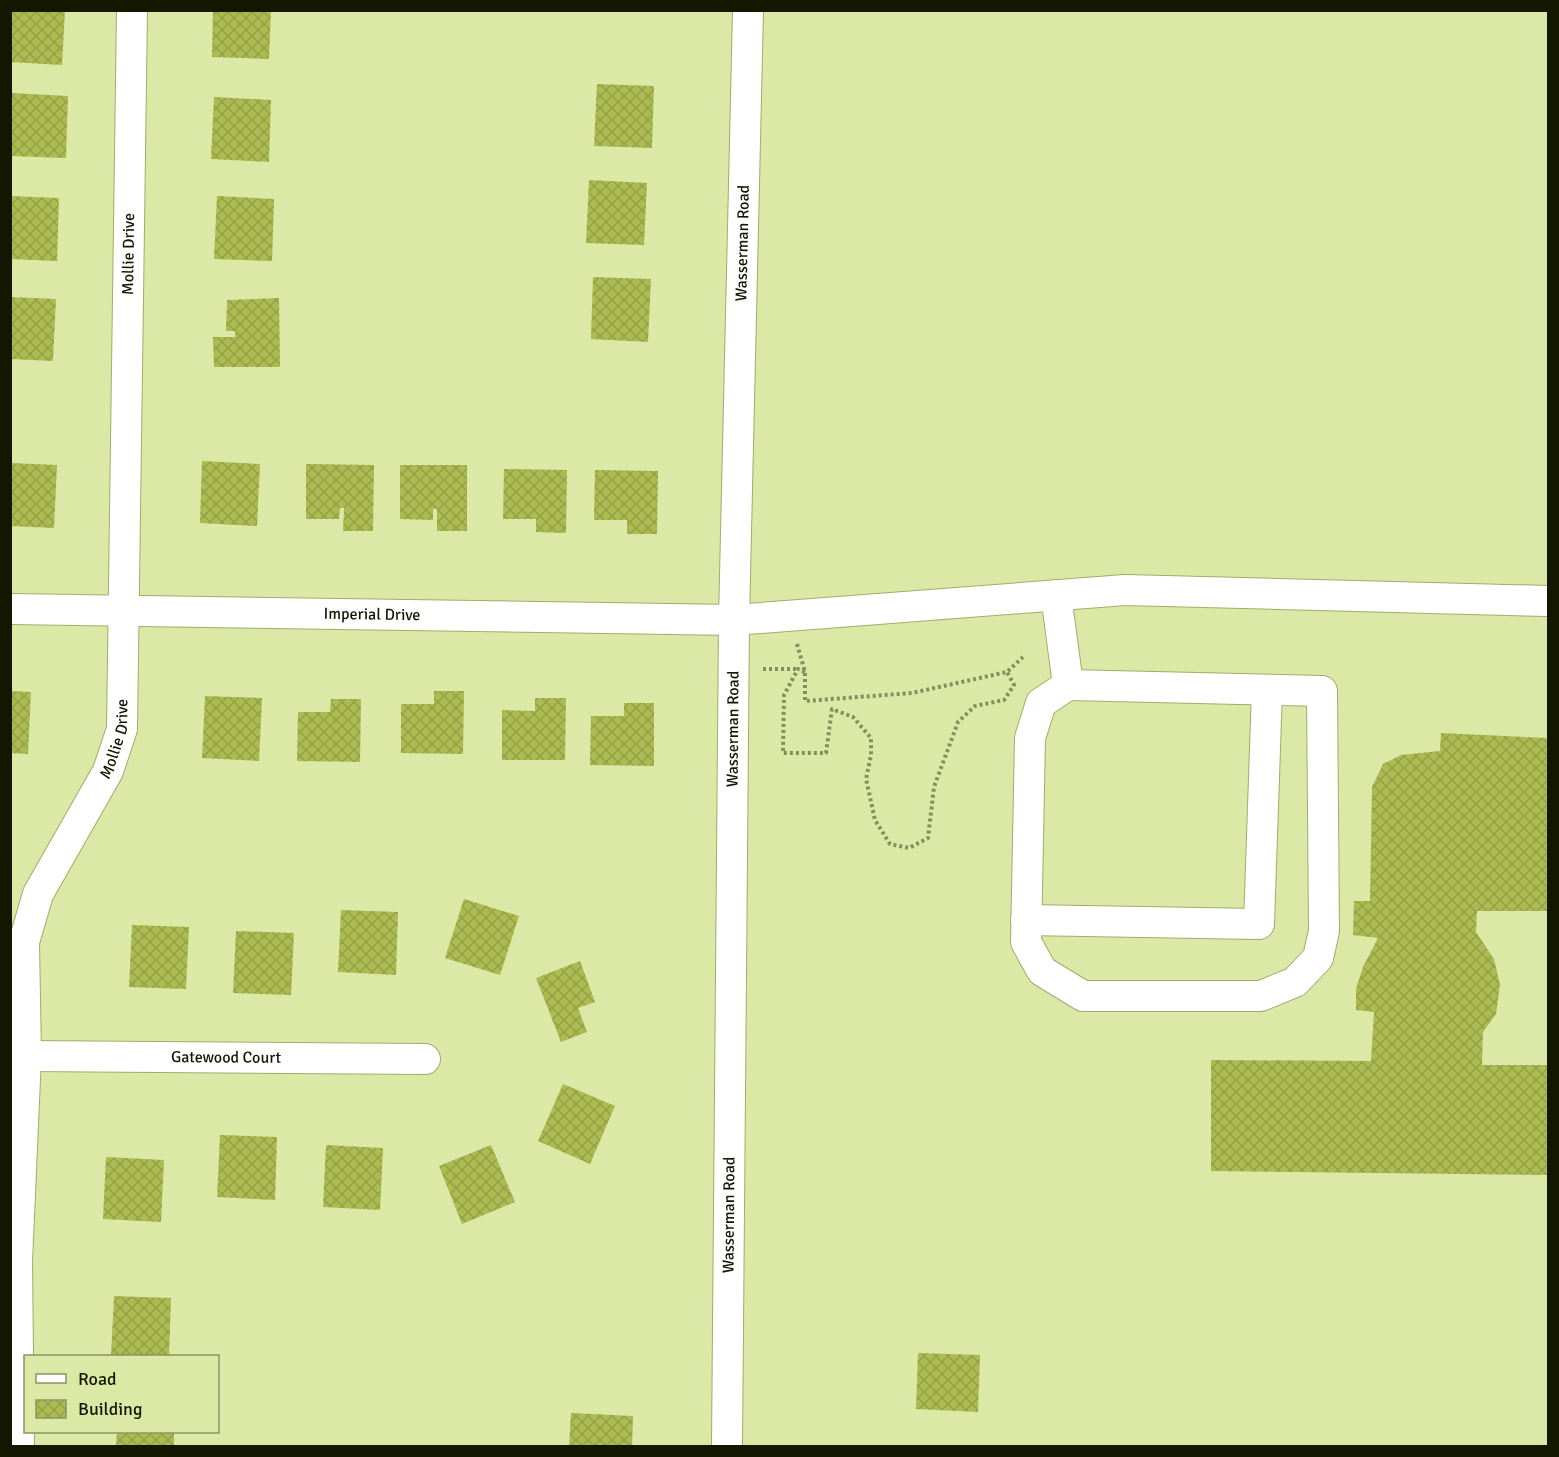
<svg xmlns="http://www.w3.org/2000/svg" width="1559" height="1457" viewBox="0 0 1559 1457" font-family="Signika,sans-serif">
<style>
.building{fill:url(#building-cross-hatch)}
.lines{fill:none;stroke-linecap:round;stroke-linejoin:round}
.minor-casing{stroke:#a1ac6b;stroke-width:32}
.path{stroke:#868e5e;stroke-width:4;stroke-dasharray:3 3;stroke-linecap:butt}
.minor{stroke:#fff;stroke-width:30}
.labels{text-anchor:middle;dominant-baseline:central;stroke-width:6;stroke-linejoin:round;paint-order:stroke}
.street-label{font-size:16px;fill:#141700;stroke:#dce8a5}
</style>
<defs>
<pattern id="building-cross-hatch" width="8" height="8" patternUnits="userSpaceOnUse" patternTransform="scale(1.5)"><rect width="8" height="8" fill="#acbb51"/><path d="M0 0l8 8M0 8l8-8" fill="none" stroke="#93a045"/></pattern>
</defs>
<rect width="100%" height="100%" fill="#dce8a5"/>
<!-- building -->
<g class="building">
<path d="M10 10H65L62 65 10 62Z"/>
<path d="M213 10H271L269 59 212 57Z"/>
<path d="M597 84 654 86 652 148 594 146Z"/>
<path d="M11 93 68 96 66 158 10 156Z"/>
<path d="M214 97 271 100 269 162 211 159Z"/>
<path d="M589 180 647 183 644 245 586 243Z"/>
<path d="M10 196 59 198 57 261 10 259Z"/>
<path d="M217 196 274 199 272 261 214 259Z"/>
<path d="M593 277 651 279 648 342 591 339Z"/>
<path d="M10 297 56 299 53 361 10 359Z"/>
<path d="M279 298 280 367H214L213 337H235V331H226L227 300Z"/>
<path d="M202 461 260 464 257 526 200 523Z"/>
<path d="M10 463 57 465 54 528 10 526Z"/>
<path d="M306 464 374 465 373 531H343L344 508H340L339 519H306Z"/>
<path d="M400 465H467V531H437V509H433V520L400 519Z"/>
<path d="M504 469 567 470 566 533 536 532V519H503Z"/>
<path d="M595 470 658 471 657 534H627V520H594Z"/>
<path d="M10 691 31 692 28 754 10 753Z"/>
<path d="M434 691H464L463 754 401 753V704H434Z"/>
<path d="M205 696 262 698 259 761 202 758Z"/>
<path d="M535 698H566L565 760H502V710L535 711Z"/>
<path d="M331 699H361L360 762 297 761 298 712H330Z"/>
<path d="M624 703H654V766L590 765 591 716H624Z"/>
<path d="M1441 733 1548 738V911H1477L1476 932 1494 959 1500 985 1496 1014 1483 1032 1482 1065H1548V1175L1211 1171V1060L1371 1061 1374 1012 1356 1010V989L1363 967 1378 938 1353 935 1354 901H1370L1372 787 1383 764 1401 755 1440 751Z"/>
<path d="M464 899 519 916 500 975 445 958Z"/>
<path d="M341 910 398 912 396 975 338 972Z"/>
<path d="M132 925 189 927 186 989 129 987Z"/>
<path d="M236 931 294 933 291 995 233 993Z"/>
<path d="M580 961 595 1002 578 1008 587 1032 561 1042 536 978Z"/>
<path d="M563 1084 615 1106 590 1164 538 1141Z"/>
<path d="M220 1135 277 1137 275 1200 217 1197Z"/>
<path d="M326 1145 383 1148 380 1210 323 1207Z"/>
<path d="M491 1145 515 1202 462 1224 439 1166Z"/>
<path d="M106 1157 164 1160 161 1222 103 1219Z"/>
<path d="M114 1296 171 1298 169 1356H111Z"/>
<path d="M918 1353 980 1355 978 1412 916 1409Z"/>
<path d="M571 1413 633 1416 632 1446H569Z"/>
<path d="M117 1432H174V1446H116Z"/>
</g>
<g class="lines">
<!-- minor casing -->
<g class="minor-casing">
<g id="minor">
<path d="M1056 595 1068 685"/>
<path id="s1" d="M10 609 734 620 1125 590 1548 601"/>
<path d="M1068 685 1322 691 1324 931 1318 958 1295 982 1261 996H1083L1042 971 1026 942 1030 738 1041 703Z"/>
<path d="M1026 920 1259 924 1267 690"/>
<path id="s2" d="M26 1056 425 1059"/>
<path id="s3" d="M19 1446 17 1262 26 1056 24 942 38 894 108 771 122 729 132 10"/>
<path id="s4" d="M727 1446 734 620 748 10"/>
</g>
</g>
<!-- path -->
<g class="path">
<path d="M797 644 805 672V701L912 693 1007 672 1023 657"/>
<path d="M763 669H798"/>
<path d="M805 672 798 669 784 695 783 753H826L832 709 853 717 871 738V755L866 779 875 820 890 844 909 848 928 838 934 787 958 722 975 706 1004 700 1014 685 1007 672"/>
</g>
<!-- minor -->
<use href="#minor" class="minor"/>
</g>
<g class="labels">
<!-- street labels -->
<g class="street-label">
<text stroke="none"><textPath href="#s4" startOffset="1203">Wasserman Road</textPath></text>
<text stroke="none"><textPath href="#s3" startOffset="1215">Mollie Drive</textPath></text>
<text stroke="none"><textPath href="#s1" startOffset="362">Imperial Drive</textPath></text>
<text stroke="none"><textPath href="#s4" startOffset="717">Wasserman Road</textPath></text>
<text stroke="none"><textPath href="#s3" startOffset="729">Mollie Drive</textPath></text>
<text stroke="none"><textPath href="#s2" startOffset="200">Gatewood Court</textPath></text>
<text stroke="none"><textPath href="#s4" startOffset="231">Wasserman Road</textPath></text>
</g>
</g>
<!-- border -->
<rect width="1559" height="1457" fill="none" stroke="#141700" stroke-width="24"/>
<!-- legend -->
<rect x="24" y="1355" width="195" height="78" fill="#dce8a5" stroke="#8c9463" stroke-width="1.5"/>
<rect x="36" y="1374" width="30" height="9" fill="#ffffff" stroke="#8c9463" stroke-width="1.5"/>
<text x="78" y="1385" font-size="18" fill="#141700">Road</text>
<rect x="36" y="1400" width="30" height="18" fill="url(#building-cross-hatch)" stroke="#8c9463" stroke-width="1.5"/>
<text x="78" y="1415" font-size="18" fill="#141700">Building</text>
</svg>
